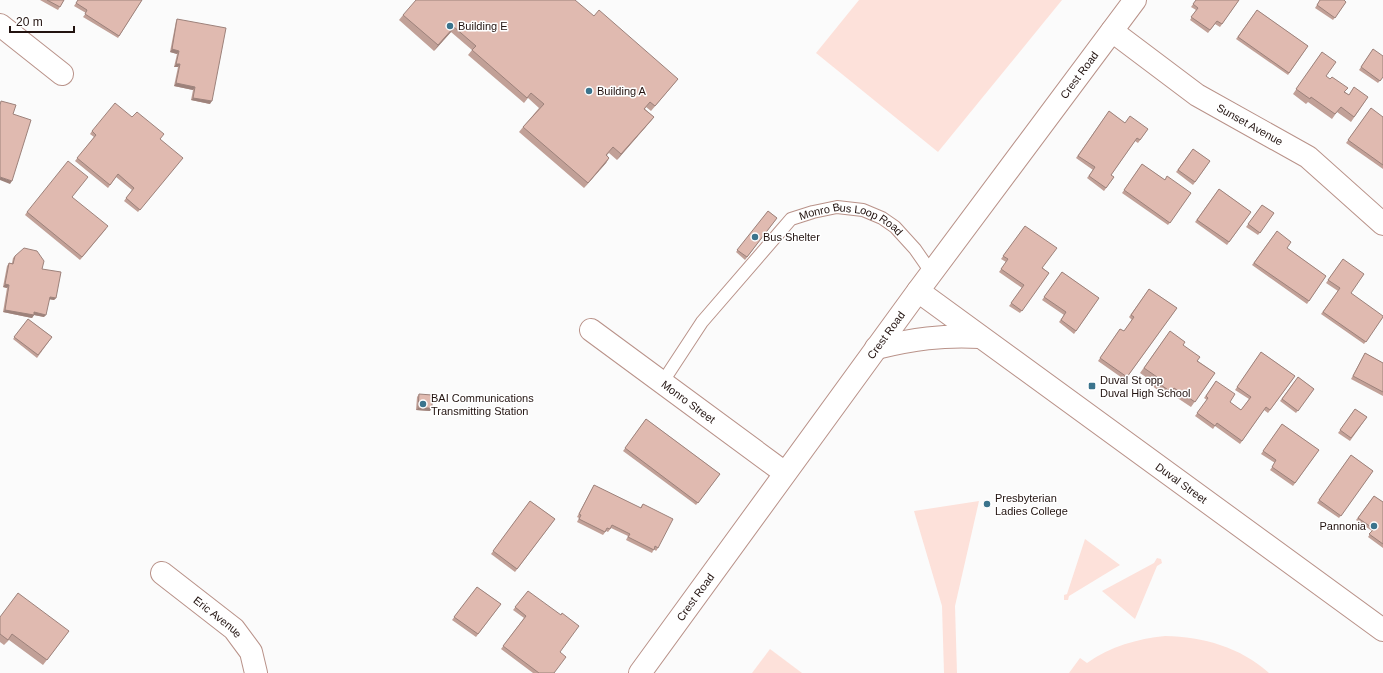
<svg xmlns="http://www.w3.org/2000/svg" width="1383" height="673" viewBox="0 0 1383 673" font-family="Helvetica,sans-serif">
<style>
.green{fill:#fde1da}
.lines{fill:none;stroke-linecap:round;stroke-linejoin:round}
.service-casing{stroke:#b99289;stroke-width:14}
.minor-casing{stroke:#b99289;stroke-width:24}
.service{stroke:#fff;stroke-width:12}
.minor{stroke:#fff;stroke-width:22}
.wall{fill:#c1a097}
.shaded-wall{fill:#9d827b}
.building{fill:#e0bab0;stroke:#9d827b}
.poi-dot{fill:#3b748d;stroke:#fff;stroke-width:1.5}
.labels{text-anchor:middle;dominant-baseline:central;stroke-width:3;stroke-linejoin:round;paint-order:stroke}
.poi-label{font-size:11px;fill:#221310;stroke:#fff;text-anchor:start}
.street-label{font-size:11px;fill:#221310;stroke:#fff}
</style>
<rect width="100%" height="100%" fill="#fbfbfb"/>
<!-- green -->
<g class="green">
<path d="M859 0H1062L938 152 816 53Z"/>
<path d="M979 501 955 606 957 673H944L942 606 914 511Z"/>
<path d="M1085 539 1120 565 1069 596 1068 600H1064V595L1067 594Z"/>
<path d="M1157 558 1161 559 1162 563 1157 566 1135 619 1102 591 1154 563Z"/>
<path d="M1165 636C1204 637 1240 647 1269 673H1069L1080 658 1087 663C1111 646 1137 639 1165 636Z"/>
<path d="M770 649 802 673H752Z"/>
</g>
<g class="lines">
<!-- service casing -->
<g class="service-casing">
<g id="service">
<path id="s1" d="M662 383 702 322 791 219 813 212 837 207 863 210 882 218 895 227 915 249 931 272"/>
</g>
</g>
<!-- minor casing -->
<g class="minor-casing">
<g id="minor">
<path d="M0 25 62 74"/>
<path id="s2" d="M1112 31 1197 95 1308 157 1383 224"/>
<path id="s3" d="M918 291 1383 630"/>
<path id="s4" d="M591 330 785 473"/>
<path d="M876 348C914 339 941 335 980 337"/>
<path id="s5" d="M162 573 234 629 251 652 256 673"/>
<path id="s6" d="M640 673 918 291 1135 0"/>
</g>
</g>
<!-- service -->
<use href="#service" class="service"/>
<!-- minor -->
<use href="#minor" class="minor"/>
</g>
<!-- wall -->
<g class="wall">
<path d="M40 0H64L58 10Z"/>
<path d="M78 0H142L118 38 83 17 86 13 74 6Z"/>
<path d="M1196 0H1239L1220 27 1215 24 1208 33 1190 20 1196 10 1191 7Z"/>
<path d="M1320 0 1346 2 1333 20 1315 8Z"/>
<path d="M1257 10 1308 46 1288 75 1236 39Z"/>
<path d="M403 15 594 16 678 79 674 84 651 111 646 107 645 109 654 117 650 122 617 160 609 153 607 155 609 158 606 163 584 188 519 132 523 127 539 108 528 98 524 103 468 55 472 50 451 32 434 51 399 20Z"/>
<path d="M177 19 210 104 191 100 193 90 174 86 178 67H174L177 54 170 52 176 21Z"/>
<path d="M1373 49 1383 77 1378 83 1359 70Z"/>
<path d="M1322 52 1326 76 1349 95 1368 97 1351 122 1337 112 1332 119 1308 102 1306 104 1293 94Z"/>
<path d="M1371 108 1383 125V169L1346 143Z"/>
<path d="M1109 111 1125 123 1148 129 1138 143 1135 141 1111 175 1114 177 1104 191 1087 178 1093 170 1076 158Z"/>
<path d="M92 131 160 139 181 160 138 212 124 201 132 190 116 177 108 188 75 161 94 137 90 134Z"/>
<path d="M1193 149 1210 161 1193 185 1176 172Z"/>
<path d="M1142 164 1165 180 1191 193 1168 225 1122 193Z"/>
<path d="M1219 189 1251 212 1227 245 1195 222Z"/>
<path d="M72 197 106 229 80 260 25 215 27 212Z"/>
<path d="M1262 205 1274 213 1258 235 1246 227Z"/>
<path d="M768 211 777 218 745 260 736 252Z"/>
<path d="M1025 226 1043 268 1049 273 1020 313 1009 306 1022 288 999 272 1006 262 1001 259Z"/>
<path d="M1277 231 1287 248 1326 276 1307 304 1252 265Z"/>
<path d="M15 256 42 269 56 298 54 300 49 299 44 317 34 315 32 318 3 312 7 288 3 287 7 266 9 263H12L13 258Z"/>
<path d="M1343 259 1351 293 1383 317 1364 344 1321 314 1338 291 1326 283Z"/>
<path d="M1062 272 1099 298 1074 334 1059 322 1064 315 1042 300Z"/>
<path d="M1149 289 1177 308 1125 380 1098 361 1120 329 1124 331 1132 320 1129 317Z"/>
<path d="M28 319 52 337 37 358 13 339Z"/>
<path d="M1170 331 1198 361 1215 373 1191 407 1170 393 1167 397 1151 385 1153 382 1140 373Z"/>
<path d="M1261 352 1295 376 1268 413 1264 410 1240 444 1215 426 1213 429 1195 416 1207 400 1204 398 1216 381 1230 402 1241 410 1249 399 1235 390Z"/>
<path d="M1365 353 1383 363V396L1351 379Z"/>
<path d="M1298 377 1314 389 1296 413 1280 401Z"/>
<path d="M419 394 430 411 416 410 417 397Z"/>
<path d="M1355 409 1367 417 1350 441 1338 433Z"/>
<path d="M646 419 720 474 696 505 623 451Z"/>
<path d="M1282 424 1319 450 1293 486 1270 470 1275 463 1261 454Z"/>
<path d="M1351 455 1373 471 1339 518 1317 503Z"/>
<path d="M594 485 640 508 643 504 658 548 656 551 654 549 652 553 626 540 628 536 611 528 608 532 606 531 603 535 577 522 579 518 577 517Z"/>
<path d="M1374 496 1383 502V548L1368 537 1372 531 1356 520Z"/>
<path d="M530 501 555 519 515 572 491 554Z"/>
<path d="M477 587 501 604 476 637 452 620Z"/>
<path d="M528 591 560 652 554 673H533L501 649 524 618 513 610Z"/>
<path d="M0 617 69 631 43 665 9 640 4 645 0 642Z"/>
</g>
<!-- shaded-wall -->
<g class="shaded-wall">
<path d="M454 27 451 32 434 51 438 45Z"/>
<path d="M172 49 179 51 177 54 170 52Z"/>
<path d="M176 64H180L178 67H174Z"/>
<path d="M176 83 195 87 193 90 174 86Z"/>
<path d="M193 98 212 101 210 104 191 100Z"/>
<path d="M654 117 650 122 617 160 621 154Z"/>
<path d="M609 158 606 163 584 188 588 183Z"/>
<path d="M0 177 12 181 10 184 0 180Z"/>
<path d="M5 284 9 285 7 288 3 287Z"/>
<path d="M50 297 56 298 54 300 48 299Z"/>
<path d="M5 310 34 312 46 315 44 317 34 315 32 318 3 312Z"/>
<path d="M418 408H432L430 411 416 410Z"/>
</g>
<!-- building -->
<g class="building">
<path d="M47 0H64L60 7Z"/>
<path d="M78 0H142L119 36 85 14 87 10 76 3Z"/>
<path d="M416 0H575L594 16 599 10 678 79 655 106 650 102 644 109 654 117 621 154 613 147 606 155 609 158 588 183 523 127 544 104 531 93 527 98 472 50 476 46 454 27 438 45 403 15Z"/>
<path d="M1196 0H1239L1222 24 1217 21 1210 30 1191 17 1198 8 1193 4Z"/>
<path d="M1320 0H1344L1346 2 1335 18 1317 5Z"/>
<path d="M1257 10 1308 46 1289 73 1238 37Z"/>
<path d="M177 19 226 28 212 101 193 98 195 87 176 83 180 64H176L179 51 172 49Z"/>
<path d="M1373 49 1383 56V77L1380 81 1361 67Z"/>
<path d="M1322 52 1336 62 1326 76 1330 79 1332 77 1348 88 1344 92 1349 95 1354 87 1368 97 1354 117 1341 107 1335 114 1311 97 1310 99 1296 89Z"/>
<path d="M1 101 16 105 13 114 31 120 12 181 0 177V105Z"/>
<path d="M115 103 132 117 137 112 164 134 160 139 183 158 140 210 126 198 134 188 118 174 110 185 77 158 96 135 92 131Z"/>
<path d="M1371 108 1383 117V165L1348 140Z"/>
<path d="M1109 111 1125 123 1130 116 1148 129 1140 140 1137 138 1111 175 1114 177 1106 188 1089 176 1095 167 1078 156Z"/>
<path d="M1193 149 1210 161 1195 182 1178 170Z"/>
<path d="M68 161 88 177 72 197 108 226 82 257 27 212Z"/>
<path d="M1142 164 1165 180 1167 176 1191 193 1170 223 1124 190Z"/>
<path d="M1219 189 1251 212 1229 242 1197 220Z"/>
<path d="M1262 205 1274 213 1260 233 1248 224Z"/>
<path d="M768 211 777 218 747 257 737 250Z"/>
<path d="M1025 226 1057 248 1042 268 1049 273 1022 311 1011 303 1024 285 1001 269 1008 259 1003 256Z"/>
<path d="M1277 231 1291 242 1287 248 1326 276 1309 301 1254 263Z"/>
<path d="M24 248 37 251 44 261 42 269 61 272 56 298 50 297 46 315 34 312V315L5 310 9 285 5 284 9 263 13 264 15 256Z"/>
<path d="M1343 259 1364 274 1351 293 1383 316V317L1366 342 1323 312 1340 288 1328 280Z"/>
<path d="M1062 272 1099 298 1076 331 1061 320 1066 312 1044 297Z"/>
<path d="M1149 289 1177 308 1127 377 1100 358 1120 329 1124 331 1134 317 1131 315Z"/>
<path d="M28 319 52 337 38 355 14 337Z"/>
<path d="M1170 331 1185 342 1183 345 1200 357 1197 361 1215 373 1195 402 1174 388 1171 392 1154 380 1157 377 1144 368Z"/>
<path d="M1261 352 1295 376 1270 410 1266 407 1242 441 1217 423 1215 426 1197 413 1208 398 1206 396 1216 381 1235 394 1230 402 1241 410 1251 397 1237 387Z"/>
<path d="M1365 353 1383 363V392L1353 376Z"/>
<path d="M1298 377 1314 389 1298 411 1282 399Z"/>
<path d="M419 394 432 395V408H418Z"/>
<path d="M1355 409 1367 417 1351 438 1340 430Z"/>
<path d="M646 419 720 474 698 503 625 448Z"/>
<path d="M1282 424 1319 450 1295 483 1272 467 1276 460 1263 451Z"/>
<path d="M1351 455 1373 471 1341 516 1319 500Z"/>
<path d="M594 485 641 508 643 504 673 519 658 548 655 546 654 550 628 537 630 534 612 525 610 529 607 528 605 532 579 519 581 515 579 514Z"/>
<path d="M1374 496 1383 502V544L1369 534 1374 529 1358 518Z"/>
<path d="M530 501 555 519 517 569 493 551Z"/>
<path d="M477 587 501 604 478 634 454 617Z"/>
<path d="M528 591 561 615 562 613 579 626 560 652 566 657 554 673H539L503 646 526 616 515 607Z"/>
<path d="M18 593 69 631 47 660 12 634 8 640 0 634V617Z"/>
</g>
<!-- markers -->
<g class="poi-dot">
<circle cx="450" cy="26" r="4"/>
<circle cx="589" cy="91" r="4"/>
<circle cx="755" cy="237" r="4"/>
<rect x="1088" y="382" width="8" height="8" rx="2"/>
<circle cx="423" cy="404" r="4"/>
<circle cx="987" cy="504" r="4"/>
<circle cx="1374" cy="526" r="4"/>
</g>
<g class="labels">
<!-- poi labels -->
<g class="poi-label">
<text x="458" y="26">Building E</text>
<text x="597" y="91">Building A</text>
<text x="763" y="237">Bus Shelter</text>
<text x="1100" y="380">Duval St opp<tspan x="1100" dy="13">Duval High School</tspan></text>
<text x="431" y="398">BAI Communications<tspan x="431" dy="13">Transmitting Station</tspan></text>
<text x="995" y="498">Presbyterian<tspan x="995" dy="13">Ladies College</tspan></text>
<text x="1366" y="526" text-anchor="end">Pannonia</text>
</g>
<!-- street labels -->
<g class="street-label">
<text stroke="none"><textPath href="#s6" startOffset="742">Crest Road</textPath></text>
<text stroke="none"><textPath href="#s2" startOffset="167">Sunset Avenue</textPath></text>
<text stroke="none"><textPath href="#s1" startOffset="273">Monro Bus Loop Road</textPath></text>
<text stroke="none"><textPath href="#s6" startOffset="418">Crest Road</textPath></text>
<text stroke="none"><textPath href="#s4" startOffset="121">Monro Street</textPath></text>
<text stroke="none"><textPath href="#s3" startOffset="326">Duval Street</textPath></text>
<text stroke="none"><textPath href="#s6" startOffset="94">Crest Road</textPath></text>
<text stroke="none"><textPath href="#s5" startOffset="71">Eric Avenue</textPath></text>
</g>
</g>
<!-- scale -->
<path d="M10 26v6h64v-6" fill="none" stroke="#221310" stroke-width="2"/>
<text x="16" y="26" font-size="12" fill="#221310" stroke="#ffffff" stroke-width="3" paint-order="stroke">20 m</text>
</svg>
